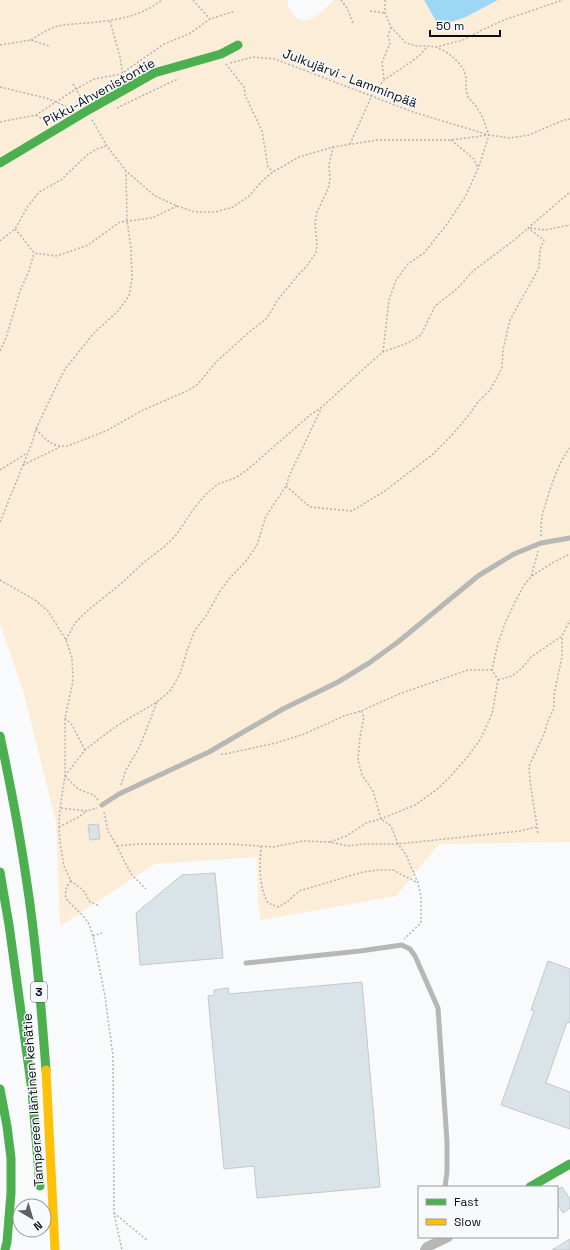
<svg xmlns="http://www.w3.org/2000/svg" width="570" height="1250" viewBox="0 0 570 1250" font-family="'Space Grotesk',sans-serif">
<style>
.green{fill:#fcedd8}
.water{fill:#9cd8f5}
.building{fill:#dae3e7;stroke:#c4c8ca}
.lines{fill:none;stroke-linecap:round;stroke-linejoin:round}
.path{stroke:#b4b4b4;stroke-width:1.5;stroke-dasharray:2 2;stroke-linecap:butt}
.lane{stroke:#b7b8b6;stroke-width:5}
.street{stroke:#b7b8b6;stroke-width:10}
.fast{stroke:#4caf50;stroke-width:9}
.slow{stroke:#ffc107;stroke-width:9}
.labels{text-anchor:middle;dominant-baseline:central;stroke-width:3;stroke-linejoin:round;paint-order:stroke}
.shield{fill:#f7fafc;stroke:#505558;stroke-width:1}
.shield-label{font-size:12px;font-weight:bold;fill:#080e11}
.street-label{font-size:13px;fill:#080e11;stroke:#f7fafc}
</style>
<rect width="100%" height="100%" fill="#f8fafb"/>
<!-- green -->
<path class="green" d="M0 0H287C288 7 291 12 296 17 309 28 325 8 334 0H424L436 21 466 17 498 0H570V842L439 844 396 896 261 920 258 902 257 857 155 864 60 926 56 822 23 690 0 624Z"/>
<!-- water -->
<path class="water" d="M424 0H498L466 17 448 23 436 21Z"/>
<!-- building -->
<g class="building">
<path d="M98 824 100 839 90 840 88 825Z"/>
<path d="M215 873 223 958 140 965 136 913 182 875Z"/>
<path d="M548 961 570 969V1023L567 1022 546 1083 570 1092V1129L501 1105 534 1011 531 1010Z"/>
<path d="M362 982 380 1187 257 1198 254 1166 224 1169 208 996 214 995V990L228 988 229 994Z"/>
<path d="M562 1187 570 1199V1208L563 1213 557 1204V1190Z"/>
<path d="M570 1239V1250H552Z"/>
</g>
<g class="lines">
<!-- path -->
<g class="path">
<path d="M193 0 210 19"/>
<path d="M341 0 347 8 353 23"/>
<path d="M385 0V13L391 27 406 43 417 46H428L436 47 463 40 482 30 504 20 563 0"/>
<path d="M370 11 385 13"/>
<path d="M110 21 120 57 123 77"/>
<path d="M31 40C40 34 48 29 58 26 67 24 77 24 86 23 113 21 140 17 162 0"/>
<path d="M0 45 31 40 49 46"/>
<path d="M230 63 253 57 275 59 413 112 489 135 510 138 529 135 564 120 570 119"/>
<path d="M226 64 244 87 245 95 262 131 268 167 273 172"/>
<path d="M384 79 382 63 390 43 388 36 391 27"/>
<path d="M73 84 82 99"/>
<path d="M0 87 46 98 70 108"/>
<path d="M117 108 171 82 179 79"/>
<path d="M36 115 47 122"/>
<path d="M92 120 107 146 126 171 155 196 177 206 195 212H215L233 207 249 196 263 180 273 172 299 157 333 147 378 140H451L488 135"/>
<path d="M0 122 36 115 76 89 94 79 121 74 164 44 189 34 210 19 235 11"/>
<path d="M451 140 474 159 478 168"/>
<path d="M350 144 372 95 384 80 411 62 420 55 428 46"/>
<path d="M530 228 545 230 570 225"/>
<path d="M15 229 22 237 34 253 56 256 68 252 88 245 120 222 152 218 177 206"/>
<path d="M0 241 15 229 28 206 39 192 61 180 87 155 97 149 106 146"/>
<path d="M0 351 6 338 20 291 29 271 34 253"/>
<path d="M383 352 389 300 396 280 408 264 424 253 447 224 465 197 478 169 489 135 482 116 476 106 468 97 466 88V78L464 70 459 63 448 53 436 47"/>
<path d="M36 429C45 439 53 448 67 446L106 431 141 411 189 390 198 384 216 362 248 333 267 318 277 301 298 275 306 267 316 253 317 243 315 223 317 212 328 189 330 180 329 165 333 147"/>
<path d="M23 465 60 447"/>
<path d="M0 470 27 453"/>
<path d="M286 486 310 507 352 511 385 491 403 477 432 455 452 435 469 415 478 402 490 390 502 368 503 350 510 320 539 268 540 250 544 240 528 228"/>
<path d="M0 522 32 443 36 429 50 399 65 369 94 333 118 311 129 296 132 279 131 249 127 220 126 172"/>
<path d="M541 536C541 530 541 523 542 517 546 500 559 459 570 448"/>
<path d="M532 576 552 563 570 554"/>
<path d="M0 580 35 600 48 611 66 640 72 658 73 681 65 718V776L60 808 59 827 60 843 64 866 71 881 83 890 90 902 100 906"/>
<path d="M66 640 75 623 87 611 123 582 143 563 164 547 176 535 195 507 207 493 218 484 235 478 247 470 310 415 322 407 369 364 383 352 408 343 421 335 435 306 458 288 473 271 513 241 570 192"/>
<path d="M498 680 512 676 522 668 531 657 562 636 570 620"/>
<path d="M361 711 364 717 360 737 358 760 362 775 373 791 381 819 391 826 398 844 406 855 418 883 421 896V923L404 939"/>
<path d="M65 718 72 725 85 750"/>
<path d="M221 754H225L276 743 304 734 344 716 361 711 399 694 468 670H492"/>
<path d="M65 776 85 750 99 739 118 725 157 702 170 691 180 674 187 651 195 630 206 616 220 591 229 579 246 561 257 545 266 516 286 486 290 474 321 409"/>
<path d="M65 776 78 789 94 795 98 800"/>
<path d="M121 785 126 770 140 746 157 702"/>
<path d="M61 808 87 811 97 808"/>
<path d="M104 812 108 831 117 846 123 859 132 875 146 889"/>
<path d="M59 827 77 818 87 811"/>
<path d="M538 833 530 781 529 766 544 734 548 721 554 708V695L562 657V636"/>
<path d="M330 842 346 836 368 822 381 819 415 805 436 790 450 777 468 756 480 740 492 714 498 680 492 670 498 643 506 621 515 602 524 585 531 577 538 551"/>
<path d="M117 846 138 844H230L273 847 303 841 330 842 348 846 363 844H398L520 831 537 827"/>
<path d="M261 846C260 865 258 885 268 903L278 907 287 902 299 891 363 872 379 870H393L418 883"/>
<path d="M71 881 67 886 65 895 67 900 84 917 89 924 93 936 105 996 113 1056 114 1213 122 1250"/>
<path d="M93 936 102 933"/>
<path d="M114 1213 148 1241"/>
</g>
<!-- lane -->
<g class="lane">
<path d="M102 805 119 794 209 752 283 709 338 682 369 663 398 642 478 576 514 554 541 543 570 538"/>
<path d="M246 963 360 951 402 945 410 949 415 956 438 1008 447 1142V1172L445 1187"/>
</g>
<!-- street -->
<path class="street" d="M425 1250 427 1247 448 1237"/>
<!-- fast -->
<g class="fast">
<path d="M0 163 90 109 154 73 221 54 238 45"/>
<path d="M0 736C10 783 19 829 26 877 36 941 41 1005 46 1070"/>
<path d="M0 872 9 925 32 1091 40 1186"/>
<path d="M0 1089 7 1126 11 1158V1193L7 1242 5 1250"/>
<path d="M530 1187 570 1164"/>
</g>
<!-- slow -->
<path class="slow" d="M46 1070 55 1250"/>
</g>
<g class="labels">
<!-- shield labels -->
<rect class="shield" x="31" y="982" width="16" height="20" rx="3"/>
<g class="shield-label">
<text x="39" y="992">3</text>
</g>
<!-- street labels -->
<g class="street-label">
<text transform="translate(350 78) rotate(21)">Julkujärvi - Lamminpää</text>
<text transform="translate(99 92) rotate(-29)">Pikku-Ahvenistontie</text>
<text transform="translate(33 1100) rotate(-94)">Tampereen läntinen kehätie</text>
</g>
</g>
<!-- legend -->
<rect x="418" y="1186" width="140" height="52" fill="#f7fafc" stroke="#979c9e"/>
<rect x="426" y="1199" width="20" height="6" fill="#4caf50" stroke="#979c9e"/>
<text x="454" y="1206" font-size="12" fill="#080e11">Fast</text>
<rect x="426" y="1219" width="20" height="6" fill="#ffc107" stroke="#979c9e"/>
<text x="454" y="1226" font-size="12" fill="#080e11">Slow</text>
<!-- north arrow -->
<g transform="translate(32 1218) rotate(142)"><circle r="19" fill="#f7fafc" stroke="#979c9e"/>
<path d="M0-3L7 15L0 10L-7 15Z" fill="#5c6163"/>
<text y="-6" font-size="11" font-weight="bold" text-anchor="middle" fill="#080e11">N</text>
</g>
<!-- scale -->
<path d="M430 30v6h70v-6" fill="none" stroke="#080e11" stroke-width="2"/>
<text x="436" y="30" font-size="12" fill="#080e11" stroke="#f7fafc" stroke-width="3" paint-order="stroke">50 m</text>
</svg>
